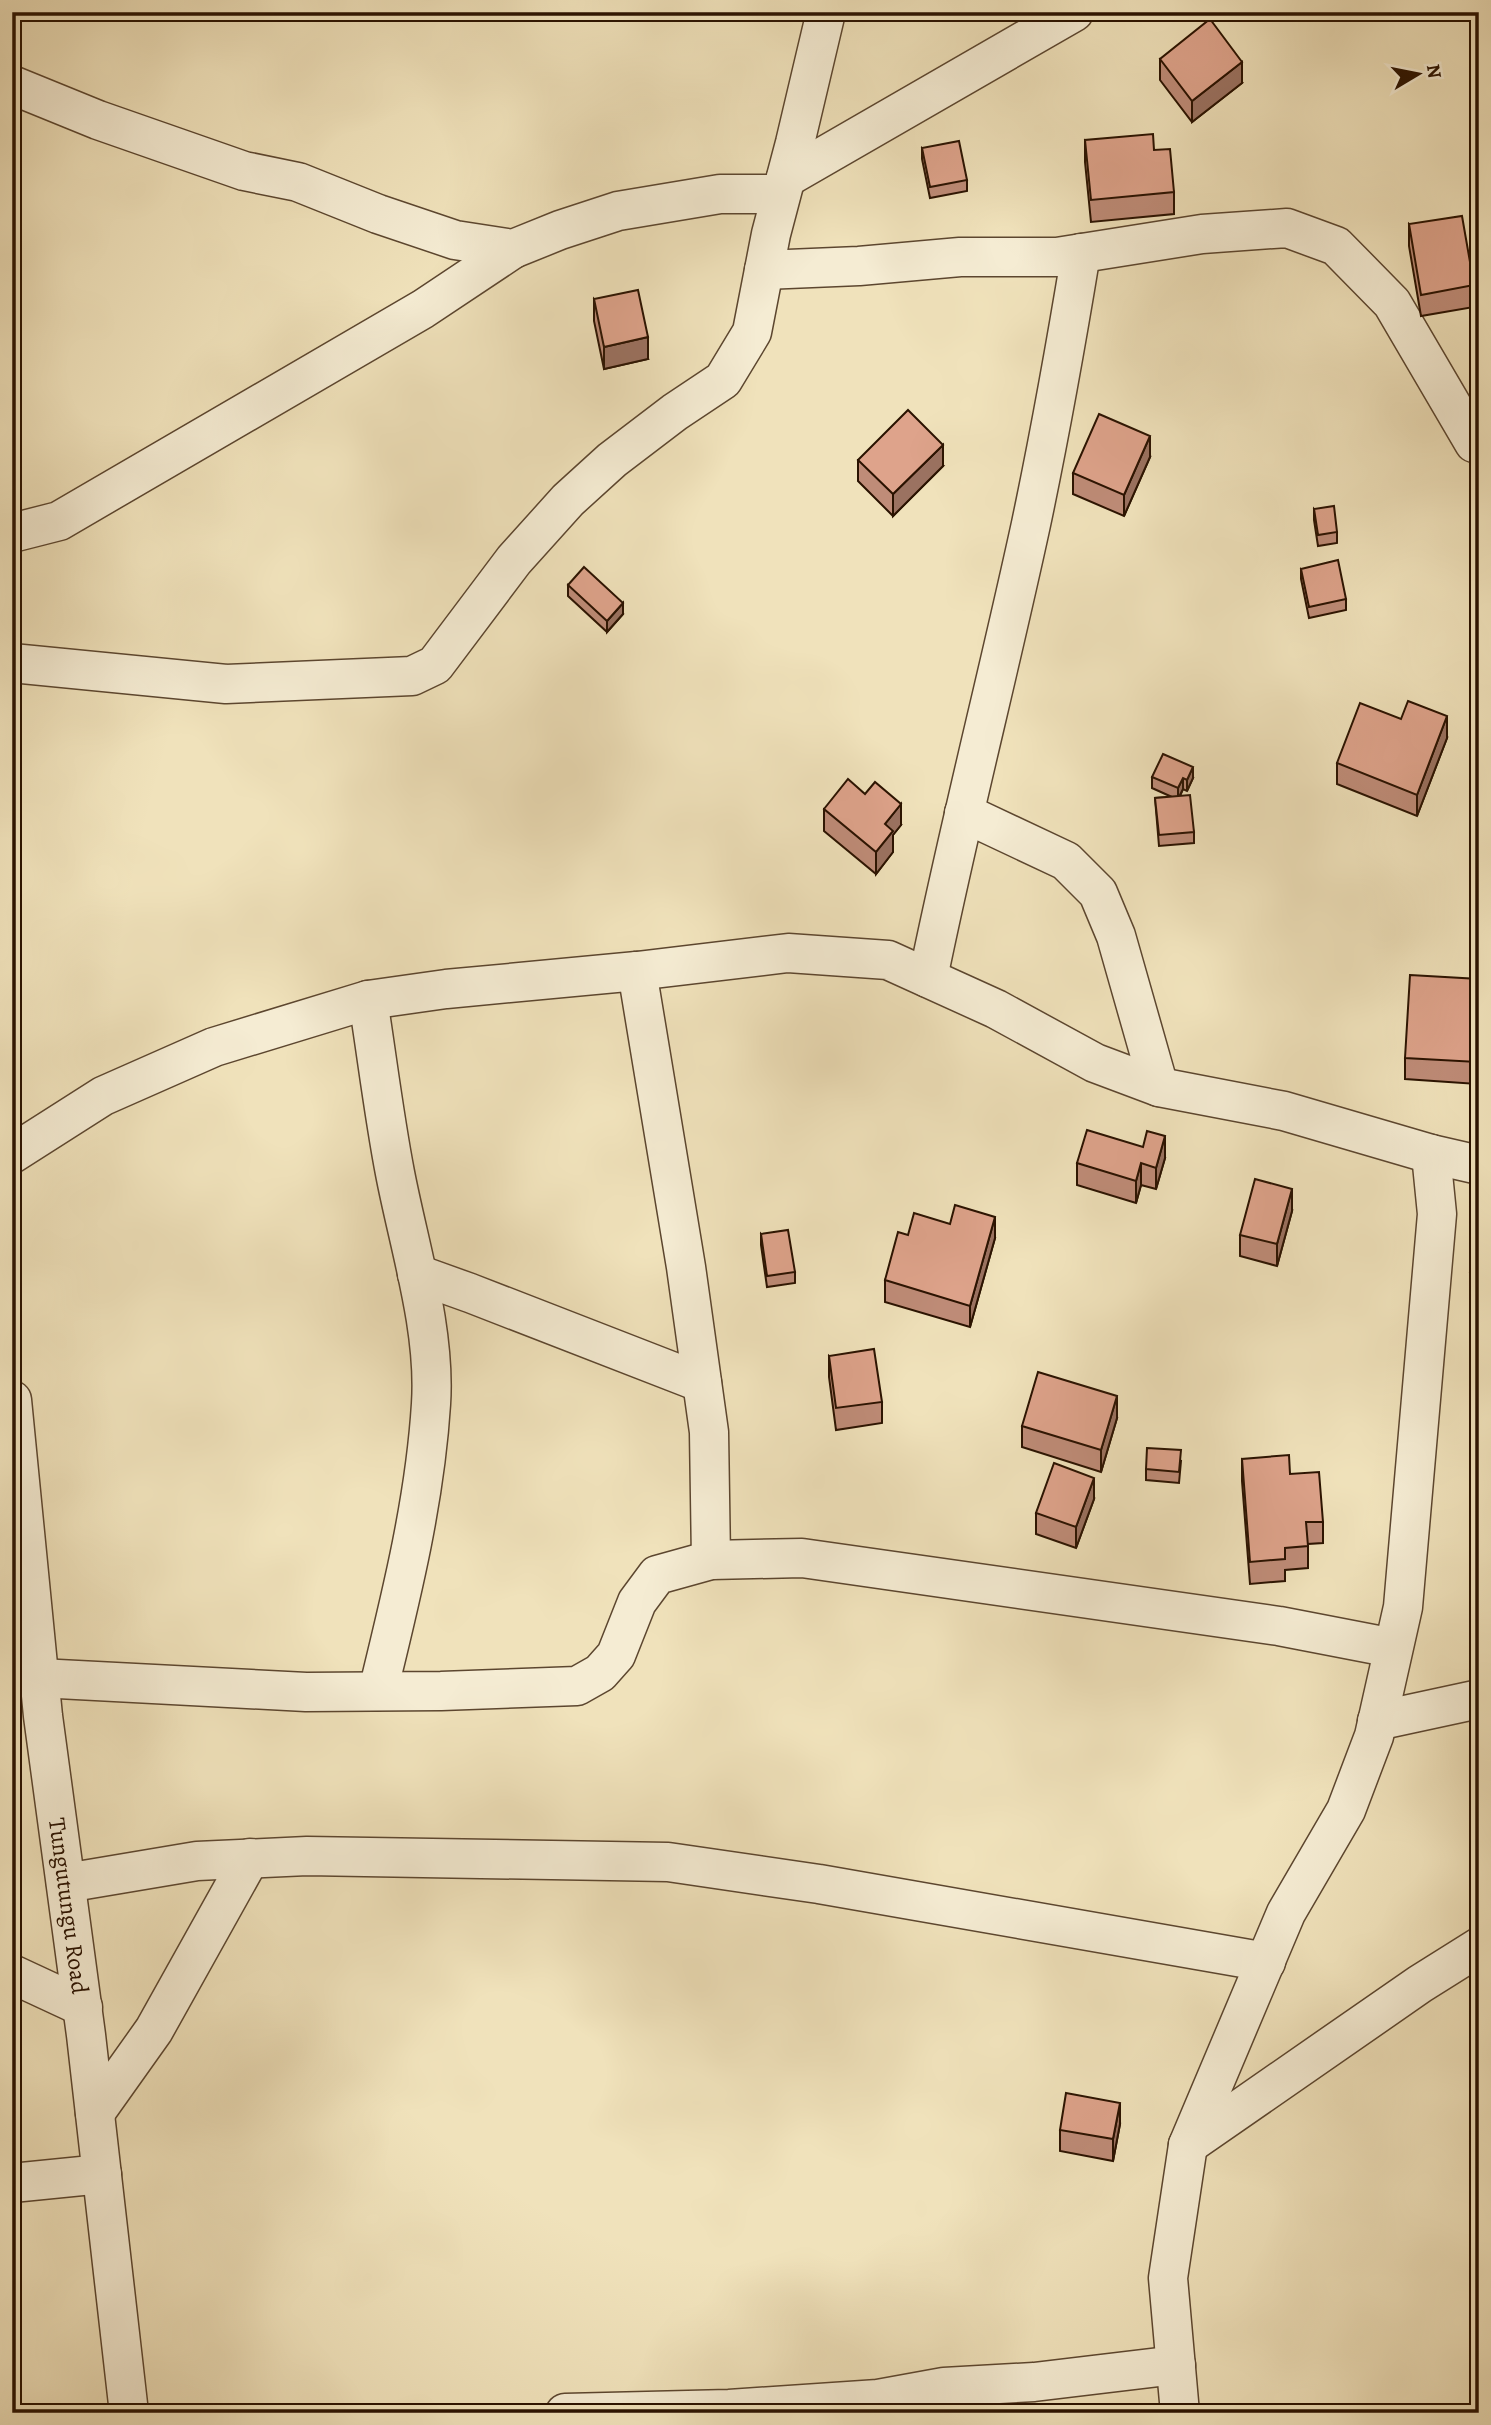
<svg xmlns="http://www.w3.org/2000/svg" width="1491" height="2425" viewBox="0 0 1491 2425" font-family="Alegreya,serif">
<style>
.lines{fill:none;stroke-linecap:round;stroke-linejoin:round}
.minor-casing{stroke:#5c462f;stroke-width:41}
.minor{stroke:#f5ecd3;stroke-width:38}
.wall{fill:#bf8c78;stroke:#2a1200;stroke-width:2}
.shaded-wall{fill:#9b7261;stroke:#2a1200;stroke-width:2}
.building{fill:#dea38b;stroke:#2a1200;stroke-width:2}
.labels{text-anchor:middle;dominant-baseline:central;stroke-width:5;stroke-linejoin:round;paint-order:stroke}
.street-label{font-size:24px;fill:#2a1200;stroke:#f5ecd3}
</style>
<rect width="100%" height="100%" fill="#f0e2bb"/>
<filter id="stains"><feTurbulence type="fractalNoise" baseFrequency=".00286" numOctaves="4"/><feColorMatrix values="0 0 0 0 .2 0 0 0 0 .09 0 0 0 0 .02 0 0 0 .5 -.17"/></filter>
<radialGradient id="worn" r=".72"><stop offset=".6" stop-color="#630" stop-opacity="0"/><stop offset="1" stop-color="#630" stop-opacity=".3"/></radialGradient>
<g class="lines">
<!-- minor casing -->
<g class="minor-casing">
<g id="minor">
<path d="M12 85 98 120 244 171 298 182 378 214 455 240 513 249 560 230 618 211 720 194H781"/>
<path d="M786 178 1074 12"/>
<path d="M764 270 859 266 960 257H1057L1202 234 1287 228 1336 246 1392 303 1474 443"/>
<path d="M12 533 59 521 423 309 513 249"/>
<path d="M12 663 226 684 412 676 435 665 514 560 568 500 612 460 675 412 723 380 752 332 771 234 795 143 826 12"/>
<path d="M964 813 1066 861 1098 893 1116 936 1159 1087"/>
<path d="M637 971 686 1267 709 1432 711 1560"/>
<path d="M928 978C959 826 998 676 1031 524 1050 434 1066 344 1081 253"/>
<path d="M368 1000C377 1057 384 1116 395 1173 409 1246 436 1329 431 1404 425 1501 401 1597 378 1691"/>
<path d="M12 1154 103 1096 214 1047 368 1000 446 989 637 971 788 953 888 960 996 1009 1095 1063 1159 1087 1284 1111 1431 1154 1479 1165"/>
<path d="M417 1274 470 1293 702 1383"/>
<path id="s1" d="M12 1400 43 1716 86 2035 129 2413"/>
<path d="M39 1678 306 1692 441 1691 577 1686 600 1673 616 1655 637 1602 657 1575 711 1560 802 1558 1279 1626 1393 1648"/>
<path d="M1377 1721 1479 1699"/>
<path d="M66 1883 197 1861 307 1856 668 1862 819 1884 1266 1962"/>
<path d="M12 1974 83 2007"/>
<path d="M95 2113 154 2030 250 1858"/>
<path d="M1188 2145 1420 1984 1479 1947"/>
<path d="M12 2183 102 2174"/>
<path d="M565 2413 729 2409 878 2399 944 2387 1034 2382 1176 2365"/>
<path d="M1180 2413 1168 2278 1188 2145 1286 1913 1346 1810 1374 1736 1403 1607 1437 1214 1431 1154"/>
</g>
</g>
<!-- minor -->
<use href="#minor" class="minor"/>
</g>
<!-- wall -->
<g class="wall">
<path d="M1160 59 1242 83 1192 122 1160 80Z"/>
<path d="M1085 140 1154 150 1174 192V214L1091 222 1085 162Z"/>
<path d="M922 148 967 180V191L930 198 922 159Z"/>
<path d="M1409 224 1474 285V307L1421 316 1409 246Z"/>
<path d="M594 299 648 359 604 369 594 321Z"/>
<path d="M1150 457 1124 516 1073 494V473Z"/>
<path d="M858 460 943 466 893 516 858 481Z"/>
<path d="M1314 509 1337 532V543L1318 546 1314 520Z"/>
<path d="M1301 569 1346 599V610L1309 618 1301 579Z"/>
<path d="M568 585 623 614 607 632 568 596Z"/>
<path d="M1471 685H1479V753H1472Z"/>
<path d="M1447 738 1417 816 1337 784V763Z"/>
<path d="M1152 777 1193 778 1187 791 1183 789 1180 796 1194 832V843L1159 846 1155 798 1172 797 1152 788Z"/>
<path d="M824 809 901 825 893 835V852L876 874 824 831Z"/>
<path d="M1479 979V1059L1477 1084 1405 1079V1058Z"/>
<path d="M1165 1158 1156 1189 1141 1185 1136 1203 1077 1185V1163Z"/>
<path d="M1292 1211 1277 1266 1240 1256V1235Z"/>
<path d="M1479 1228V1295L1470 1293V1272Z"/>
<path d="M761 1234 795 1272V1283L767 1287 761 1245Z"/>
<path d="M908 1235 995 1238 970 1327 885 1302V1280Z"/>
<path d="M829 1356 882 1402V1423L836 1430 829 1377Z"/>
<path d="M1117 1418 1101 1472 1022 1447V1426Z"/>
<path d="M1242 1459 1290 1474 1323 1522V1543L1308 1544V1568L1285 1570V1581L1250 1584 1242 1481Z"/>
<path d="M1181 1461 1179 1483 1146 1480V1469Z"/>
<path d="M1094 1499 1076 1548 1036 1534V1513Z"/>
<path d="M1120 2124 1113 2161 1060 2151V2130Z"/>
</g>
<!-- shaded-wall -->
<g class="shaded-wall">
<path d="M1242 62V83L1192 122V101Z"/>
<path d="M648 337V359L604 369V347Z"/>
<path d="M1150 436V457L1124 516V495Z"/>
<path d="M943 445V466L893 516V494Z"/>
<path d="M623 603V614L607 632V621Z"/>
<path d="M1447 716V738L1417 816V795Z"/>
<path d="M1193 767V778L1187 791V780Z"/>
<path d="M1183 778V789L1178 799V788Z"/>
<path d="M901 804V825L893 835V852L876 874V852L885 824Z"/>
<path d="M1479 1037V1059L1477 1084V1062Z"/>
<path d="M1165 1136V1158L1156 1189V1168Z"/>
<path d="M1141 1163V1185L1136 1203V1181Z"/>
<path d="M1292 1189V1211L1277 1266V1244Z"/>
<path d="M995 1217V1238L970 1327V1306Z"/>
<path d="M1117 1396V1418L1101 1472V1450Z"/>
<path d="M1094 1478V1499L1076 1548V1527Z"/>
<path d="M1120 2103V2124L1113 2161V2139Z"/>
</g>
<!-- building -->
<g class="building">
<path d="M1210 19 1242 62 1192 101 1160 59Z"/>
<path d="M1153 134 1154 150 1170 149 1174 192 1091 200 1085 140Z"/>
<path d="M959 141 967 180 930 187 922 148Z"/>
<path d="M1462 216 1474 285 1421 295 1409 224Z"/>
<path d="M638 290 648 337 604 347 594 299Z"/>
<path d="M908 410 943 445 893 494 858 460Z"/>
<path d="M1099 414 1150 436 1124 495 1073 473Z"/>
<path d="M1334 506 1337 532 1318 535 1314 509Z"/>
<path d="M1338 560 1346 599 1309 607 1301 569Z"/>
<path d="M584 567 623 603 607 621 568 585Z"/>
<path d="M1471 685H1479V742H1472Z"/>
<path d="M1408 701 1447 716 1417 795 1337 763 1360 703 1401 719Z"/>
<path d="M1163 754 1193 767 1187 780 1183 778 1178 788 1152 777Z"/>
<path d="M848 779 865 794 875 782 901 804 885 824 893 831 876 852 824 809Z"/>
<path d="M1190 795 1194 832 1159 835 1155 798Z"/>
<path d="M1410 975 1479 979V1037L1477 1062 1405 1058Z"/>
<path d="M1087 1130 1143 1147 1147 1131 1165 1136 1156 1168 1141 1163 1136 1181 1077 1163Z"/>
<path d="M1255 1179 1292 1189 1277 1244 1240 1235Z"/>
<path d="M955 1205 995 1217 970 1306 885 1280 898 1232 908 1235 914 1213 950 1224Z"/>
<path d="M1478 1228H1479V1274L1470 1272Z"/>
<path d="M788 1230 795 1272 767 1276 761 1234Z"/>
<path d="M874 1349 882 1402 836 1408 829 1356Z"/>
<path d="M1038 1372 1117 1396 1101 1450 1022 1426Z"/>
<path d="M1147 1448 1181 1450 1179 1472 1146 1469Z"/>
<path d="M1289 1455 1290 1474 1319 1472 1323 1522H1306L1308 1546 1285 1548V1559L1250 1562 1242 1459Z"/>
<path d="M1054 1463 1094 1478 1076 1527 1036 1513Z"/>
<path d="M1066 2093 1120 2103 1113 2139 1060 2130Z"/>
</g>
<g class="labels">
<!-- street labels -->
<g class="street-label">
<text stroke="none"><textPath href="#s1" startOffset="509">Tungutungu Road</textPath></text>
</g>
</g>
<!-- margin -->
<rect width="1491" height="2425" fill="none" stroke="#f0e2bb" stroke-width="42"/>
<rect x="14" y="14" width="1463" height="2397" fill="none" stroke="#2a1200" stroke-width="3.5"/>
<rect x="21" y="21" width="1449" height="2383" fill="none" stroke="#2a1200" stroke-width="2"/>
<!-- north arrow -->
<g transform="translate(1418 74) rotate(80)" stroke="#f5ecd3" stroke-width="5" paint-order="stroke">
<path d="M0-5L12 26L0 18L-12 26Z" fill="#2a1200"/>
<text y="-10" font-size="19" font-weight="bold" text-anchor="middle" fill="#2a1200">N</text>
</g>
<rect width="100%" height="100%" filter="url(#stains)"/>
<rect width="100%" height="100%" fill="url(#worn)"/>
</svg>
